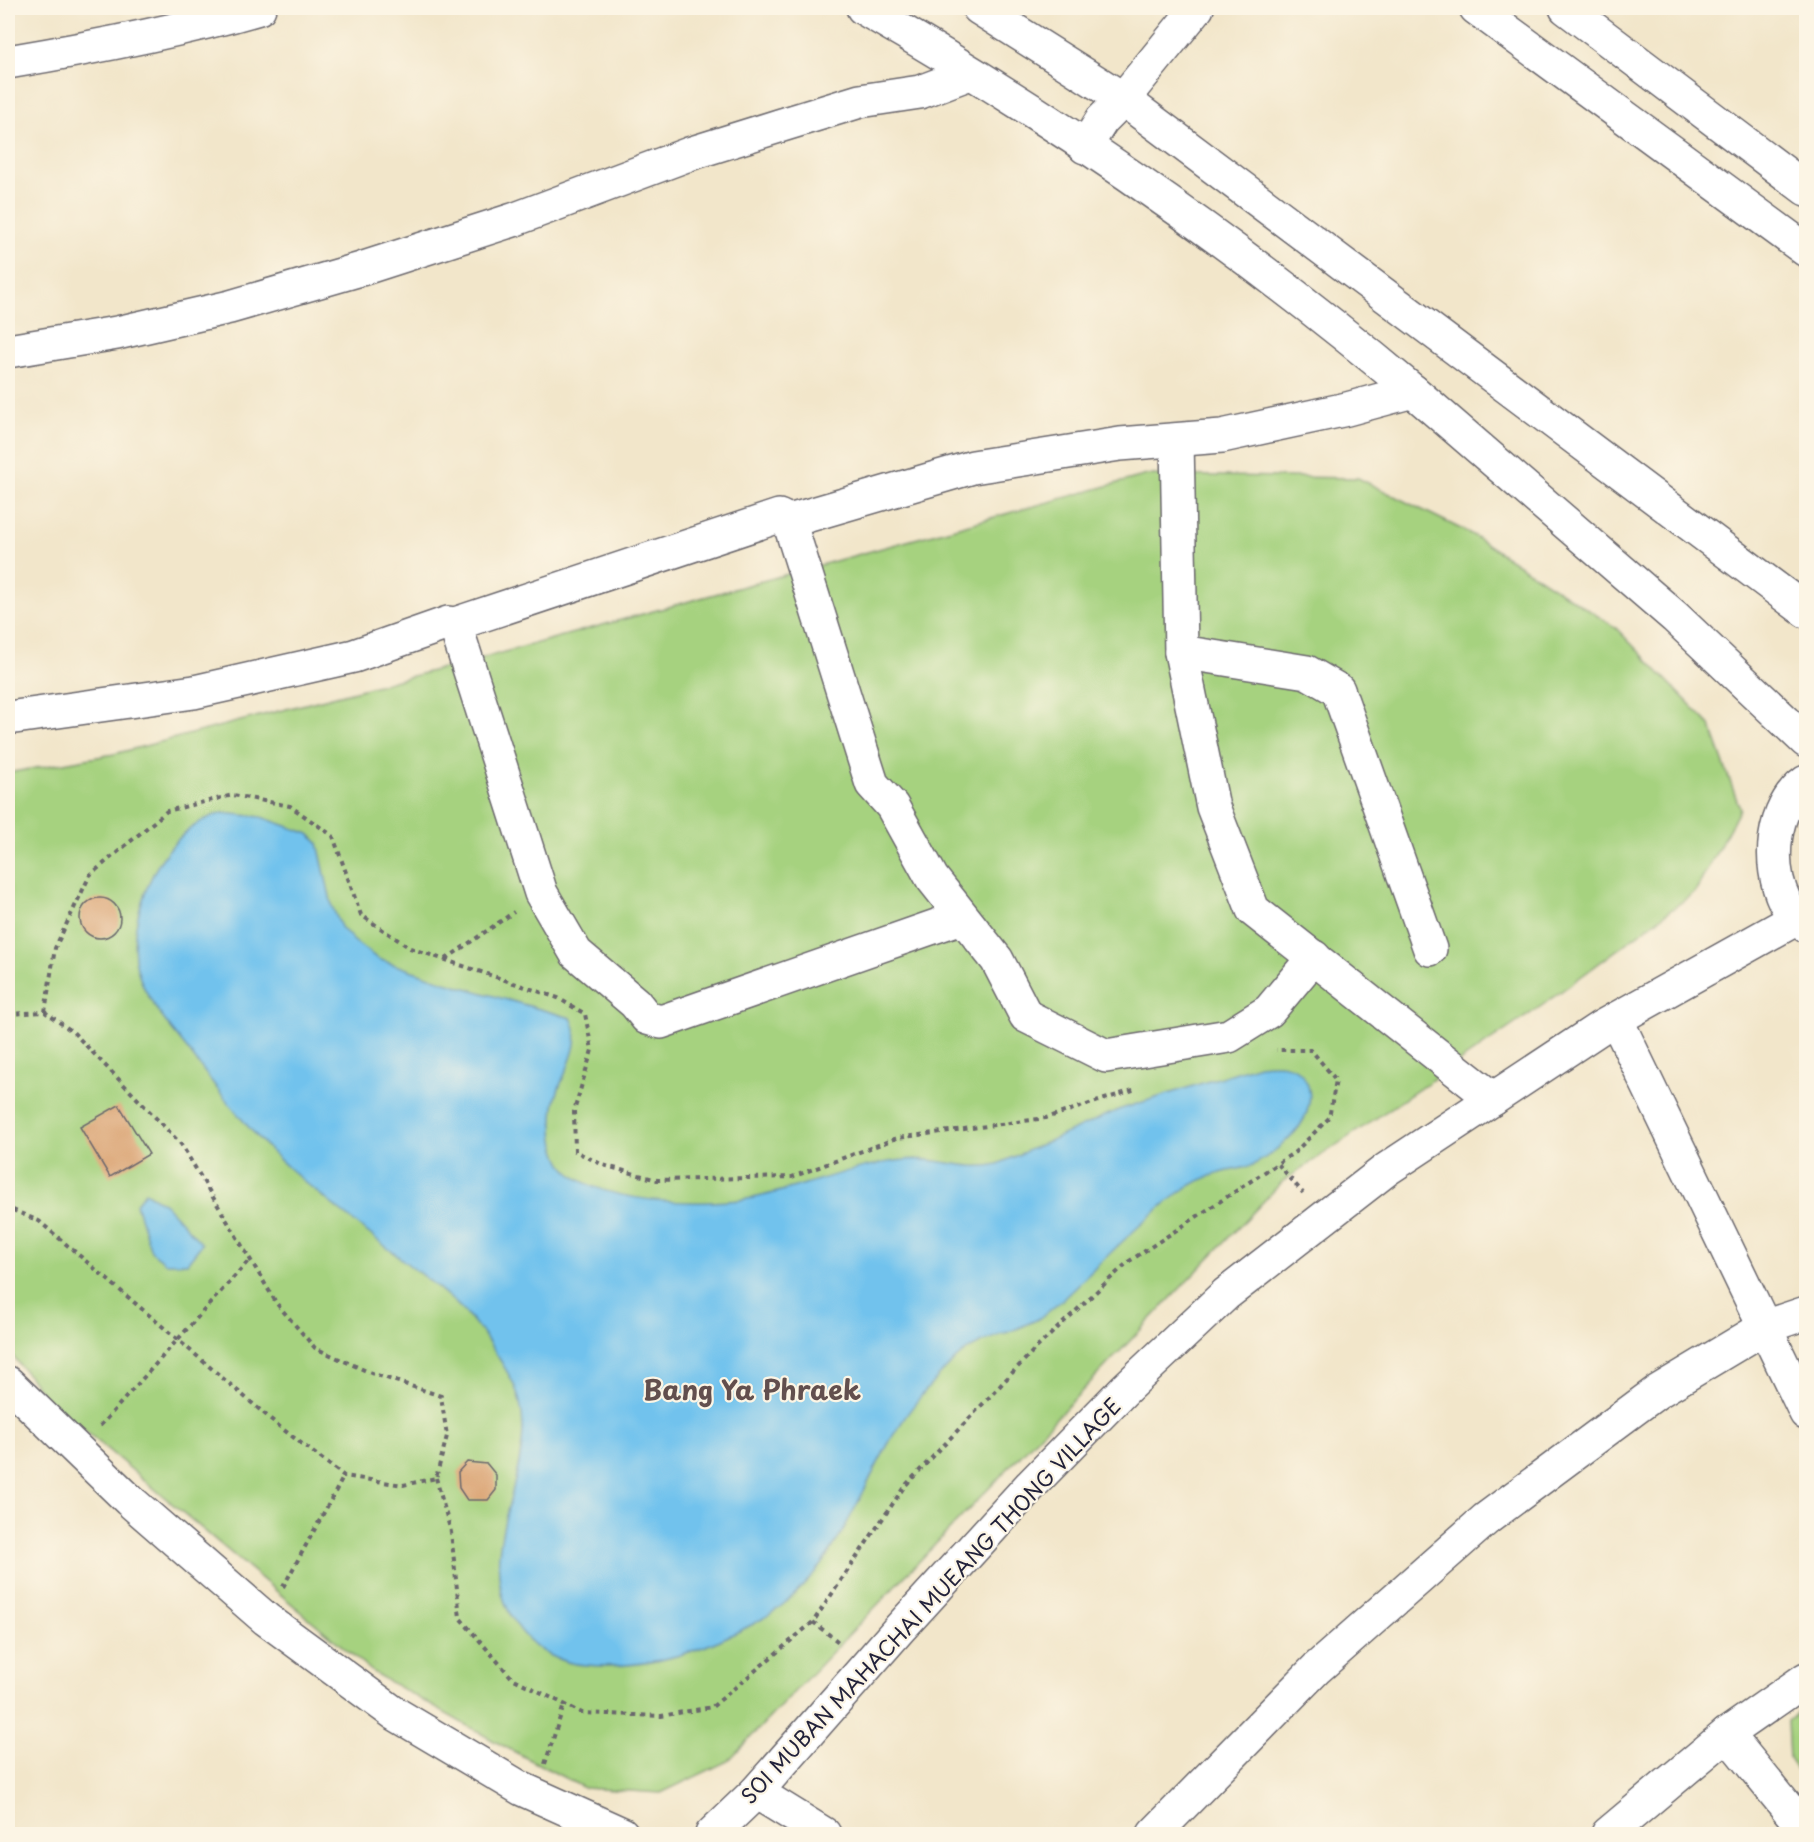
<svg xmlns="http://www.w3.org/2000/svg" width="1814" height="1842" viewBox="0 0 1814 1842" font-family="'Playpen Sans',sans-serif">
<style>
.green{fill:#a6d27f;stroke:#647a5d;stroke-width:1.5}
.water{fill:#71c2ed;stroke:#4a7294;stroke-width:1.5}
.building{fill:#daa372}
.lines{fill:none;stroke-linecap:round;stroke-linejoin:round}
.minor-casing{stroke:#6b676d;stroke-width:36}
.path{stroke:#6b676d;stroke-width:4;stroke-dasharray:4.5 4.5;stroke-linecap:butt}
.minor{stroke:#fff;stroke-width:33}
.labels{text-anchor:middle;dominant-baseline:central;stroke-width:4.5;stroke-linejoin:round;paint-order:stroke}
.street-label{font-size:21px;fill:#22223b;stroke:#fcf5e5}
.district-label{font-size:27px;font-weight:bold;fill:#624f4e;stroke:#fcf5e5}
</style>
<rect width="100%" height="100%" fill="#fcf5e5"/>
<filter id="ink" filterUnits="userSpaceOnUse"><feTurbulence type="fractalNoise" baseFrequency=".0167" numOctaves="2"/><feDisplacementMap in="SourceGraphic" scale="12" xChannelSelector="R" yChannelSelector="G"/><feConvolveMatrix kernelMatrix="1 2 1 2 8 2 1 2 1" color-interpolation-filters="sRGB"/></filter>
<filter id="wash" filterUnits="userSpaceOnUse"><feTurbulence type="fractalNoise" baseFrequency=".008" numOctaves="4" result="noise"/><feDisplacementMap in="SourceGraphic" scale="24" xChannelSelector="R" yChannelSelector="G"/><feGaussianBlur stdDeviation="1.35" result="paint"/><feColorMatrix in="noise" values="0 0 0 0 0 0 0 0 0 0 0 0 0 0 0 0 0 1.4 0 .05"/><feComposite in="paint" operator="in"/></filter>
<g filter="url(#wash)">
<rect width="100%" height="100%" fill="#f2e6ca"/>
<!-- green -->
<g class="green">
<path d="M1147 475 1358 478 1471 534 1615 627 1710 725 1740 809 1695 892 1540 1007 1282 1182 728 1761 661 1793 584 1788 494 1741 374 1673 45 1397 8 1350V773L114 754 501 653Z"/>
<path d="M1806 1706V1784L1789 1759 1787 1721Z"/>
</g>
<!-- water -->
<g class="water">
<path d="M222 813 261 817 309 834 318 843 332 906 341 927 354 941 378 959 445 982 571 1018C584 1042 566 1068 558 1091 551 1110 551 1139 559 1158 579 1207 714 1207 758 1197 807 1186 854 1165 904 1160 936 1156 966 1172 998 1164L1118 1110 1259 1065C1277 1063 1298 1062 1306 1081 1316 1101 1304 1125 1289 1138 1280 1147 1266 1158 1255 1164 1245 1169 1234 1169 1224 1172 1207 1176 1190 1184 1176 1195 1145 1219 1117 1246 1089 1274 1074 1288 1059 1305 1041 1317 1014 1334 980 1337 956 1359 933 1380 910 1408 894 1434 860 1491 839 1559 785 1603 766 1619 742 1630 720 1640 678 1659 631 1669 585 1665 558 1663 538 1652 521 1631 456 1548 558 1460 509 1375 500 1360 491 1344 480 1330 461 1304 434 1285 409 1265 370 1234 330 1204 292 1171 252 1136 220 1093 188 1050 169 1026 145 999 137 969 130 942 138 910 148 885 161 853 188 822 222 813Z"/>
<path d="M145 1192 165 1204 202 1244 187 1263H166L151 1251 136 1204Z"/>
</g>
<g id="blocks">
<!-- building -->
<g class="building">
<circle cx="100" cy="918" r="20"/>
<path d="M119 1105 149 1154 110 1177 80 1127Z"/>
<path d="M467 1462 487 1464 496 1475V1490L488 1500H467L459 1488 458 1472Z"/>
</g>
</g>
</g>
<g filter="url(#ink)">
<use href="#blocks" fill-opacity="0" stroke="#6b676d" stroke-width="1.5"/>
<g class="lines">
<!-- minor casing -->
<g class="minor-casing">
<g id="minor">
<path d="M863 8C1056 119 1242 247 1413 391"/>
<path d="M979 8 1123 99 1806 611"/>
<path d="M1476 8 1806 250"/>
<path d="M1566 8 1806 189"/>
<path d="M8 62C92 48 177 32 259 8"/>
<path d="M1085 147 1102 120 1123 99 1197 8"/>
<path d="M8 351 117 333 230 307 361 269 513 220 689 154 782 125 860 101 920 92 970 73"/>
<path d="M1177 440 1181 652 1213 807 1253 910 1493 1099"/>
<path d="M789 521 872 784 892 806 932 878 997 960 1026 1016 1106 1056 1229 1036 1269 1011 1314 957"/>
<path d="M455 624 541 893 576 953 635 1003 647 1018 661 1022 962 917"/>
<path d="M1181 652 1307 672 1338 690 1430 949"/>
<path d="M8 718 194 692 354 656 448 623 455 624 779 516 789 521 973 467 1120 444 1222 436 1347 409 1413 391 1675 617 1806 741"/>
<path d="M1806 782C1771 807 1767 865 1785 902 1789 910 1800 919 1806 926"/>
<path d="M1616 1019 1806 1413"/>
<path d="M8 1383 129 1500 266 1619 394 1713 522 1789 622 1834"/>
<path d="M1727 1734 1806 1831"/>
<path d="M756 1792 824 1834"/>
<path d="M712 1834 756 1792 900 1628 1031 1485 1125 1389 1226 1294 1387 1169 1600 1028 1799 917"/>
<path d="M1154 1834 1317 1668 1486 1519 1657 1392 1767 1326 1806 1313"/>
<path d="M1608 1834 1727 1734 1806 1679"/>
</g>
</g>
<!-- path -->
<g class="path">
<path d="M446 959 514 912"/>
<path d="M45 1012 55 948 90 875 167 811 233 795 290 806 333 836 361 915 410 948 558 998 585 1014 592 1050 574 1111 575 1151 603 1165 657 1180 792 1177 897 1138 1046 1118 1136 1089"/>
<path d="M8 1014 45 1012 73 1032 181 1144 277 1304 315 1348 371 1373 441 1396 447 1436 436 1478 403 1485 344 1476 280 1427 39 1221 8 1208"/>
<path d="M1278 1164 1303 1193"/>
<path d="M100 1426 250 1259"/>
<path d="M436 1478 451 1532 460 1618 512 1678 582 1713 661 1716 712 1707 813 1622 904 1487 1033 1351 1128 1262 1295 1152 1329 1118 1336 1080 1311 1050H1276"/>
<path d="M283 1587 344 1476"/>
<path d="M813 1622 841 1644"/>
<path d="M545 1764 564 1705"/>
</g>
<!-- minor -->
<use href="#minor" class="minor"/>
</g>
</g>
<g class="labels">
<!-- street labels -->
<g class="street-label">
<text transform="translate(930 1600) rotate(-47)">SOI MUBAN MAHACHAI MUEANG THONG VILLAGE</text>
</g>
<!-- district labels -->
<g class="district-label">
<text x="752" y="1388">Bang Ya Phraek</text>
</g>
</g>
<!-- margin -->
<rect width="1814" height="1842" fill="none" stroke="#fcf5e5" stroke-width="30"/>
</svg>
